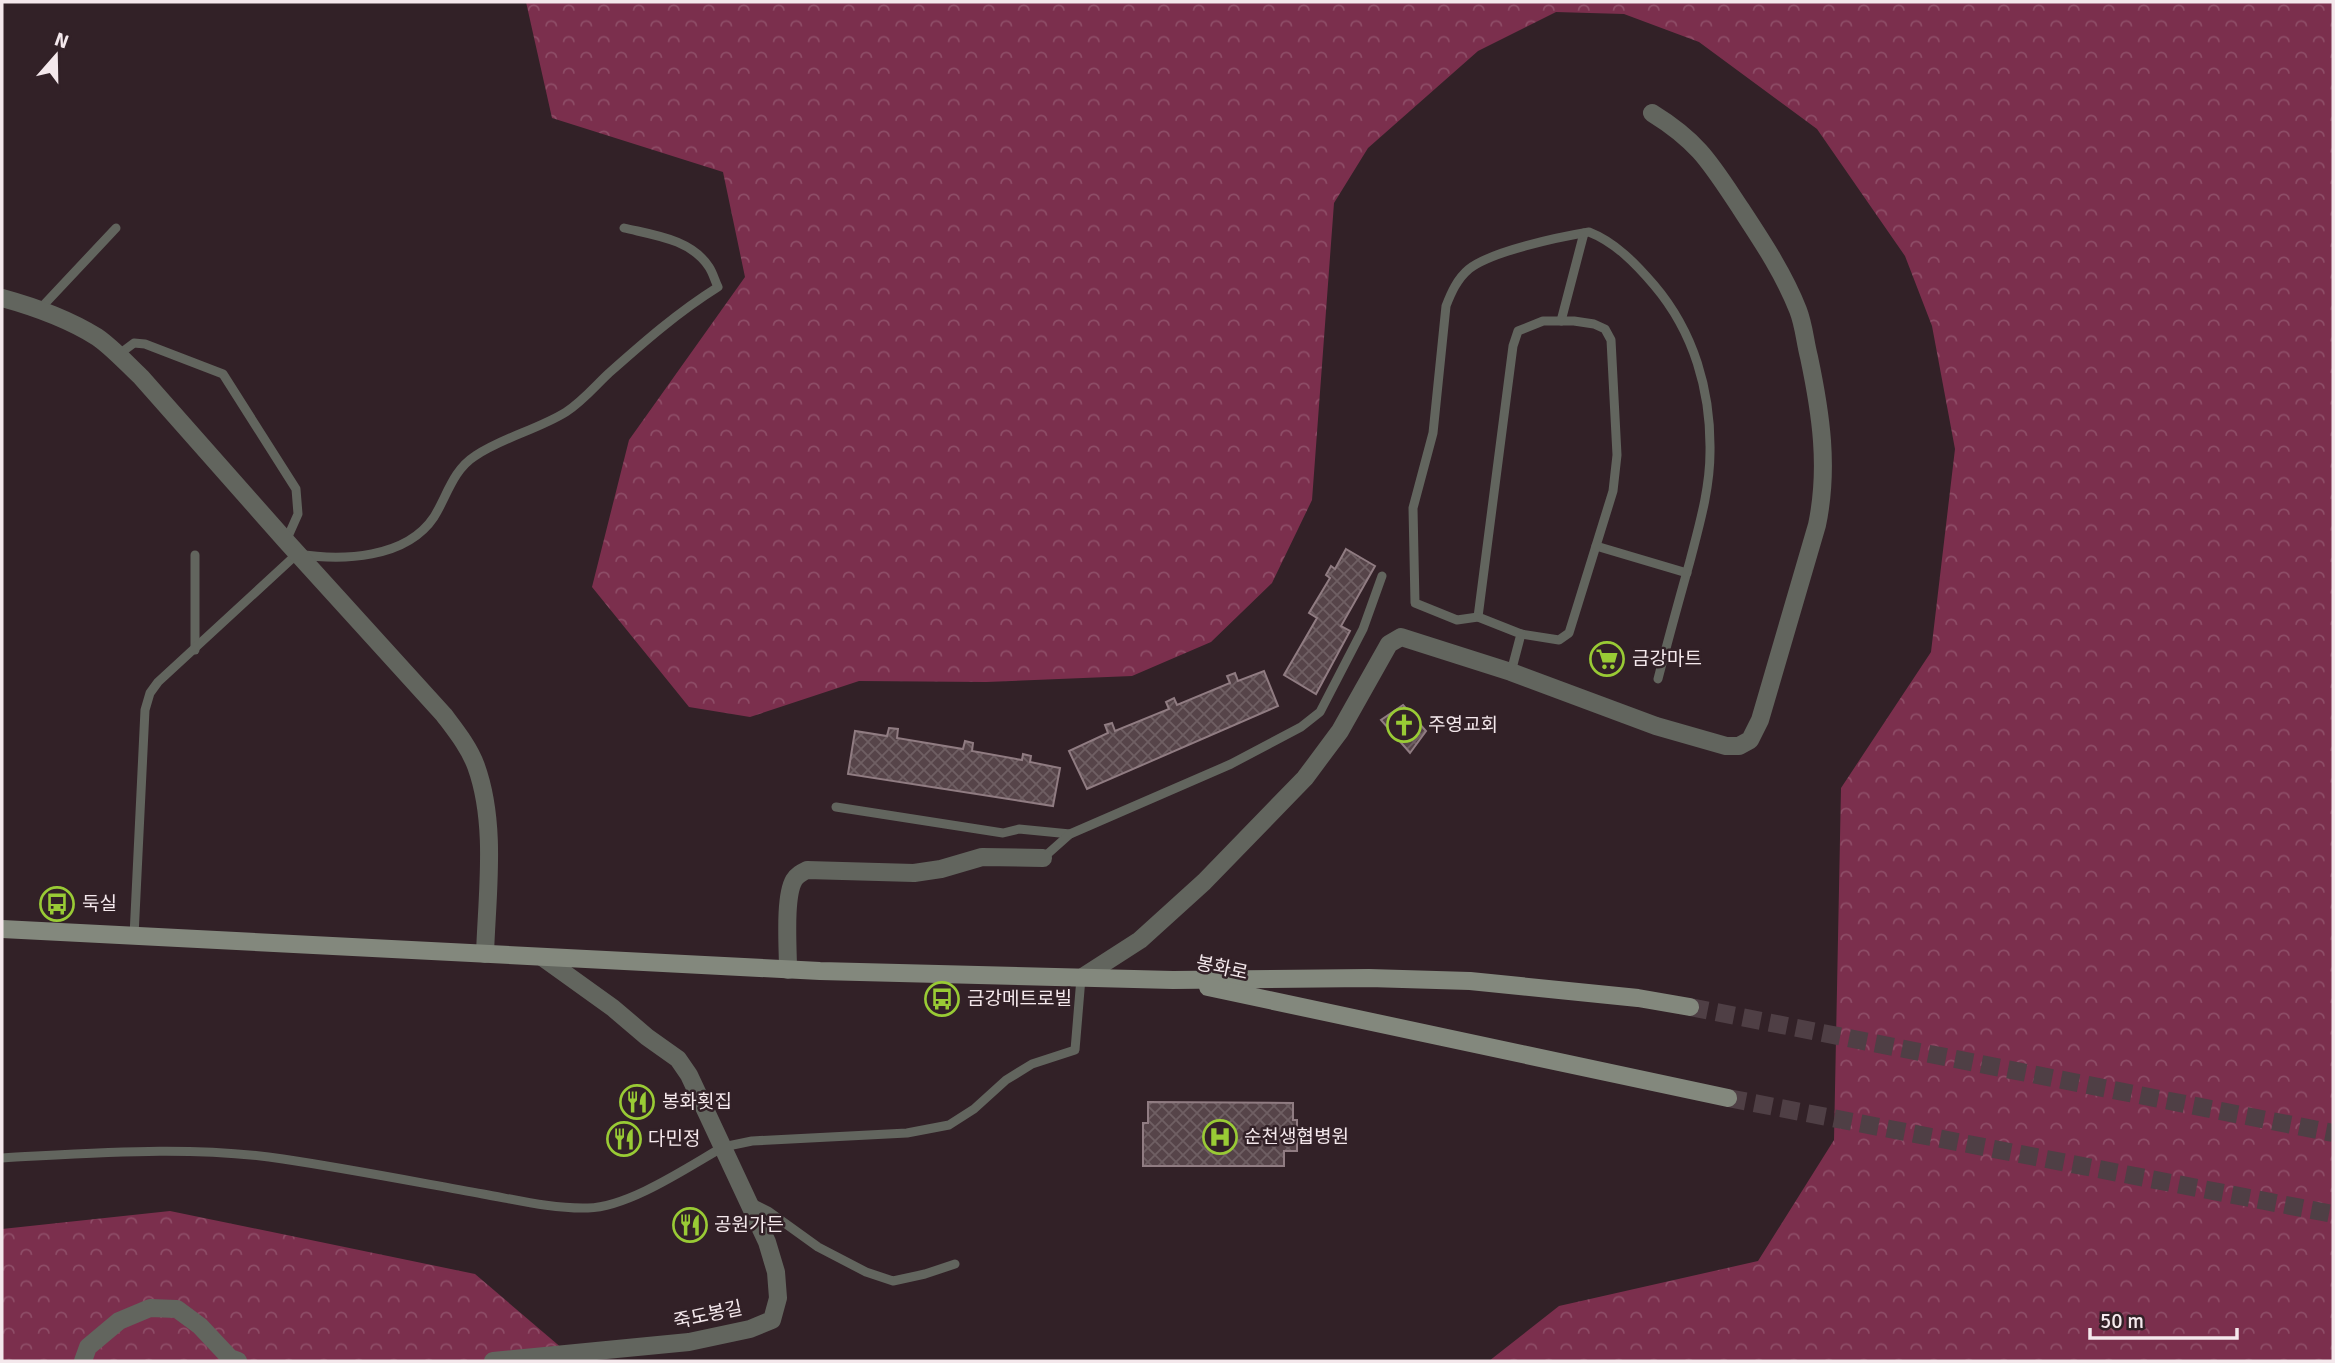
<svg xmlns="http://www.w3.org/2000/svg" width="2335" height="1363" viewBox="0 0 2335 1363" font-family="Signika,'Noto Sans KR',sans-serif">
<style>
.forest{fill:url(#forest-crowns)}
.building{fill:url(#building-cross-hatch);stroke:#907c82;stroke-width:2}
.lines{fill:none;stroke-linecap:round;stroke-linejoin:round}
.secondary-tunnel{stroke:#4f3f45;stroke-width:18;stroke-dasharray:18 9;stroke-linecap:butt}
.service{stroke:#62655e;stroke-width:9}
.minor{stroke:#62655e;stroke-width:18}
.secondary{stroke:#83887d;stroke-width:18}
.labels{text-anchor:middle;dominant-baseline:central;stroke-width:5;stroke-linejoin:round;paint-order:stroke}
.poi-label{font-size:19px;fill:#f4e8ec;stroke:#322127;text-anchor:start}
.street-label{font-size:19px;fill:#f4e8ec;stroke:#322127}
</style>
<defs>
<pattern id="forest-crowns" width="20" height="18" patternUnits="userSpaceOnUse" patternTransform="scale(1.75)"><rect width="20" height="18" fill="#7b2f4d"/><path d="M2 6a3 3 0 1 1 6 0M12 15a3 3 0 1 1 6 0" fill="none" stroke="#8e4d67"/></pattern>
<pattern id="building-cross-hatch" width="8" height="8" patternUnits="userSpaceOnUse" patternTransform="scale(1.75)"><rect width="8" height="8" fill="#564449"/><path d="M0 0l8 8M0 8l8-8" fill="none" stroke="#6f5f63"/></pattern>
</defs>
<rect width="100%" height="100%" fill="#322127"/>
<!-- forest -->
<g class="forest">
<path d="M526 2H2333V1361H1489L1559 1306 1758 1261 1834 1140 1841 788 1931 652 1955 449 1932 326 1905 256 1817 129 1699 42 1624 14 1556 12 1478 51 1368 148 1334 203 1312 500 1272 583 1211 642 1132 676 986 682 859 681 750 717 689 707 592 587 629 440 745 277 723 172 552 118Z"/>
<path d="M170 1211 475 1274 577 1361H2V1229Z"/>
</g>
<!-- building -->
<g class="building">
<path d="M1346 549 1375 566 1341 626 1350 631 1316 694 1284 675 1317 618 1309 613 1330 578 1326 575 1331 566 1335 569Z"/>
<path d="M1264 671 1278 706 1087 789 1069 751 1108 733 1105 725 1112 723 1115 731 1169 709 1166 702 1174 698 1177 705 1230 683 1227 676 1235 673 1238 681Z"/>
<path d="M1403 705 1426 731 1410 753 1381 720Z"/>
<path d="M889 728 898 729 897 738 963 749 965 741 973 743 972 751 1022 760 1023 754 1031 756 1030 762 1060 768 1053 806 848 774 855 731 887 736Z"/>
<path d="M1148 1102 1293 1103V1120H1297V1151H1284V1166H1143V1123H1148Z"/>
</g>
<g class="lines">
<!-- secondary-tunnel -->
<g class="secondary-tunnel">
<path d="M1690 1007 2333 1133"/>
<path d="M1728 1098 2333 1214"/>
</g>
<!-- service -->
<g class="service">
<path d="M39 310 116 228"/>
<path d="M1561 321 1584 233"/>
<path d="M118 355 134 343 145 344 223 374 296 489 298 514 286 541"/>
<path d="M1596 546 1687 573"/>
<path d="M1478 617 1513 346 1518 331 1543 321H1574L1594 324 1605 329 1611 340 1617 455 1613 491 1569 633 1559 640 1521 634"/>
<path d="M195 650V555"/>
<path d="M1511 672 1521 634 1478 617 1457 620 1415 603 1413 508 1433 433 1446 306C1451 293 1457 279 1469 269 1492 251 1559 237 1589 232 1615 242 1636 264 1654 285 1694 332 1711 391 1710 452 1710 489 1699 526 1690 561 1679 600 1668 640 1658 679"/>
<path d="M836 807 1003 833 1019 829 1070 834"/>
<path d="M1043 858 1070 834 1231 764 1301 727 1320 712 1363 629 1382 576"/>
<path d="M134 936 145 710 150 693 158 682 297 554C342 561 406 559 434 517 447 496 453 470 475 456 503 437 537 430 566 412 583 401 595 386 609 373 644 342 678 312 718 287 715 281 713 273 709 267 691 239 653 235 624 228"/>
<path d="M2 1158C96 1153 190 1145 283 1159 350 1169 416 1182 483 1194 517 1200 553 1209 588 1208 629 1207 688 1167 723 1147L752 1141 907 1133 949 1125 974 1109 1006 1080 1032 1064 1075 1050 1081 978"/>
<path d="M752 1203 768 1211 818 1247 866 1272 893 1281 925 1274 955 1264"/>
</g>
<!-- minor -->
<g class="minor">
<path d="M2 298C35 307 68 319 97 337 113 348 127 364 141 377L286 541 444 715C456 731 469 747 476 766 497 824 487 893 485 954"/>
<path d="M788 970C788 948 784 897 794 880 797 875 801 873 807 870L914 873 941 869 982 857 1043 858"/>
<path d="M1081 978 1140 940 1204 882 1305 778 1340 731 1389 644 1401 637 1511 672 1656 726 1726 746H1739L1750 740 1760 720 1817 525C1829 468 1821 414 1809 357 1805 342 1804 325 1798 310 1784 274 1762 241 1741 209 1711 164 1699 142 1652 113"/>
<path d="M83 1361 88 1347 119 1321 150 1308 177 1309 200 1326 230 1358 238 1361"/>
<path d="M493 1361 689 1342 750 1329 772 1320 778 1298 776 1272 767 1242 689 1075 678 1059 647 1037 613 1008 542 957"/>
</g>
<!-- secondary -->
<g class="secondary">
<path d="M2 929 820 971 1173 980 1369 978 1470 981 1638 998 1690 1007"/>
<path d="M1208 987 1728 1098"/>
</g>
</g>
<!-- icons -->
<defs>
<g id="supermarket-ring" transform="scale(1.75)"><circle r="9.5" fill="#322127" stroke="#99cb35" stroke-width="1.5"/><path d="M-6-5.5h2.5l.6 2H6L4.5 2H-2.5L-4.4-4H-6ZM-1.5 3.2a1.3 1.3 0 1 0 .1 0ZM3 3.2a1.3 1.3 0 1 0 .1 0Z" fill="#99cb35"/></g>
<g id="church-ring" transform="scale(1.75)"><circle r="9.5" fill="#322127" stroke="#99cb35" stroke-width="1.5"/><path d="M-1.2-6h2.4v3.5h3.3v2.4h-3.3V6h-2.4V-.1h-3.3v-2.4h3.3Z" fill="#99cb35"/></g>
<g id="bus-ring" transform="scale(1.75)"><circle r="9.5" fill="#322127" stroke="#99cb35" stroke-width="1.5"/><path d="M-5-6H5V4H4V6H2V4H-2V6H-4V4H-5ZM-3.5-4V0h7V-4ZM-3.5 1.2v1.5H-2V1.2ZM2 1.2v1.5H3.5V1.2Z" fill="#99cb35"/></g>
<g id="restaurant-ring" transform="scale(1.75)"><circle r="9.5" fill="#322127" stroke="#99cb35" stroke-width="1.5"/><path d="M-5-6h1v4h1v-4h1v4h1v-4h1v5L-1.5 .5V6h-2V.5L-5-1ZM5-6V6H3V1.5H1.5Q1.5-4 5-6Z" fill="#99cb35"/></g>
<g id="hospital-ring" transform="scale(1.75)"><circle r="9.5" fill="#322127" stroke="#99cb35" stroke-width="1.5"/><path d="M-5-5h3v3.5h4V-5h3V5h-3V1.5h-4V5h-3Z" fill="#99cb35"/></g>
</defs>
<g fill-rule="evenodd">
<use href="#supermarket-ring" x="1607" y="659"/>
<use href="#church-ring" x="1404" y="725"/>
<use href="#bus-ring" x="57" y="904"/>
<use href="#bus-ring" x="942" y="999"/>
<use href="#restaurant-ring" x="637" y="1102"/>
<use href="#hospital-ring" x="1220" y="1137"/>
<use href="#restaurant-ring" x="624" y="1139"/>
<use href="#restaurant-ring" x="690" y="1225"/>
</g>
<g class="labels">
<!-- poi labels -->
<g class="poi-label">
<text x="1632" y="659">금강마트</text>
<text x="1428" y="725">주영교회</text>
<text x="82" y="904">둑실</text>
<text x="967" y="999">금강메트로빌</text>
<text x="662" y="1102">봉화횟집</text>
<text x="1244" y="1137">순천생협병원</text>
<text x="648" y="1139">다민정</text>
<text x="714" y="1225">공원가든</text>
</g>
<!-- street labels -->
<g class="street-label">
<text transform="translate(1222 968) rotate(12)">봉화로</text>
<text transform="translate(708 1315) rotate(-12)">죽도봉길</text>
</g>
</g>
<!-- border -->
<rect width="2335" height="1363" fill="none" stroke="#f4e8ec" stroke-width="7"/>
<!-- north arrow -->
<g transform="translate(56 56) rotate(20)" stroke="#322127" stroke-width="5" paint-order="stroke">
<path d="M0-5L12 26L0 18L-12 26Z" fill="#f4e8ec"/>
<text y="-10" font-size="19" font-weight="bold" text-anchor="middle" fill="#f4e8ec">N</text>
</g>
<!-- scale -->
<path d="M2090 1328v10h147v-10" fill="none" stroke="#f4e8ec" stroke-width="3.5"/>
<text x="2100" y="1328" font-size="21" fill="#f4e8ec" stroke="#322127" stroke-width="5" paint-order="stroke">50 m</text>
</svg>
